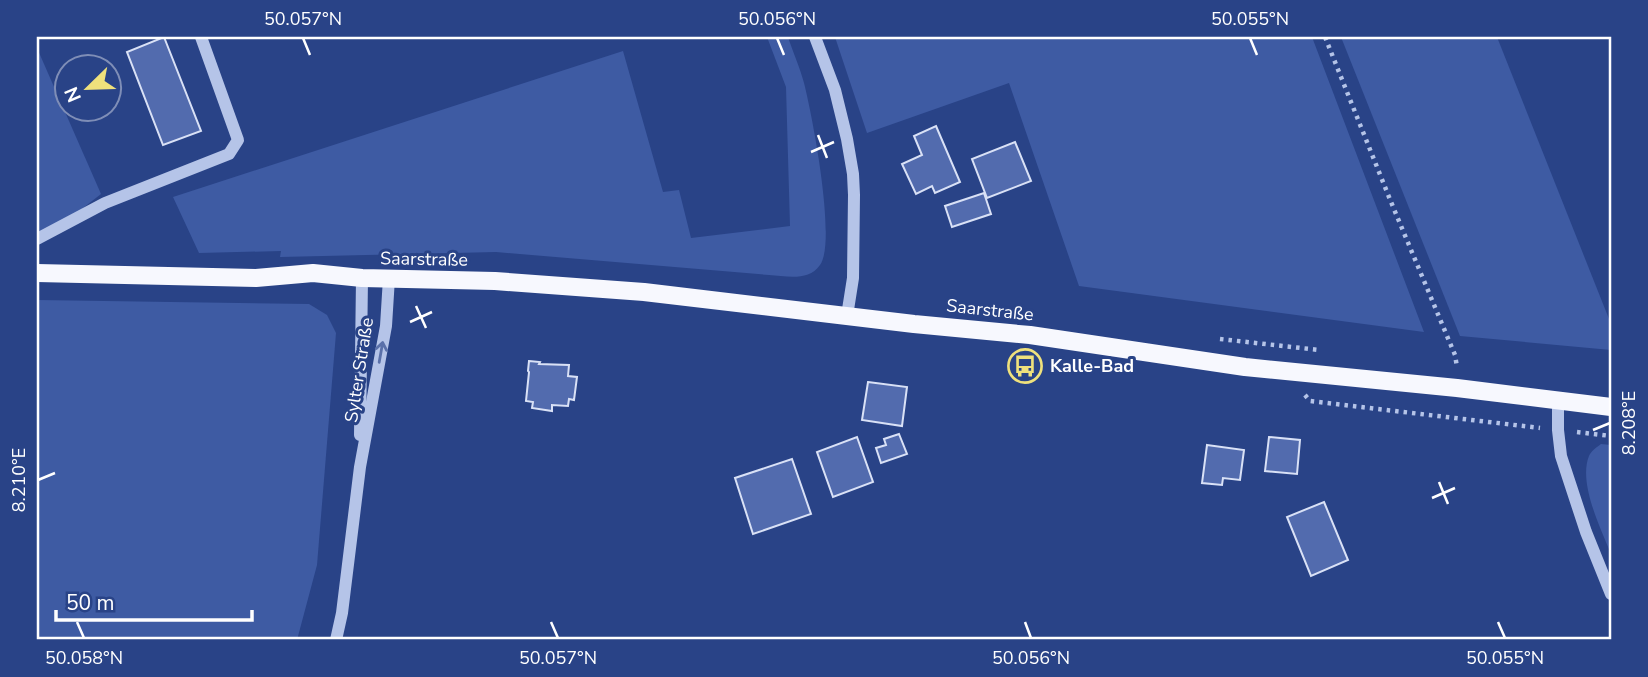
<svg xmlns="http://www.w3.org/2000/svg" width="1648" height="677" viewBox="0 0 1648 677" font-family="'Nunito Sans',sans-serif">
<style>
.green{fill:#3e5ba3}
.building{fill:#526bae;stroke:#d9e1f6;stroke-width:2}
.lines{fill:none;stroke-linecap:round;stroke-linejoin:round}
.path{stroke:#b5c4e8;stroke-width:4.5;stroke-dasharray:3.5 5;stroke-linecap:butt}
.minor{stroke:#b5c4e8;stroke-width:12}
.major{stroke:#f7f8fe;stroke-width:18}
.oneway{stroke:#5a70a9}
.ticks{fill:none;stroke:#fff;stroke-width:2.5}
.labels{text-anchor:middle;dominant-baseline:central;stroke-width:6;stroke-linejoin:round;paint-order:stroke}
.street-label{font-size:18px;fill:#fff;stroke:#294387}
.poi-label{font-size:18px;font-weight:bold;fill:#fff;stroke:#294387;text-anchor:start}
.neatline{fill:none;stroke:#fff;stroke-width:2.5}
.ticks-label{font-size:18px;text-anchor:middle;fill:#fff}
</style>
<rect width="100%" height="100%" fill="#294387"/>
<!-- green -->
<g class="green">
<path d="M767 37H788C793 52 800 68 804 83 812 114 837 242 820 265 808 282 786 276 769 275L496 252 280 257 281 251 199 253 173 197 623 51 663 192 679 190 691 238 790 226 786 87Z"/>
<path d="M835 37H1312L1424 332 1079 286 1009 83 867 133Z"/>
<path d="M1341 37H1497L1611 324V350L1460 336Z"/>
<path d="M37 48 101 194 37 244Z"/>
<path d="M37 300 309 304 327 315 336 333 317 565 297 640H37Z"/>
<path d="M1601 444 1611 445V554C1601 529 1578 483 1589 456 1591 451 1597 447 1601 444Z"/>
</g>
<!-- building -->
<g class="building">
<path d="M164 37 201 131 163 145 127 52Z"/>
<path d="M936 126 960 182 935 193 932 186 916 194 902 164 922 155 914 136Z"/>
<path d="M1015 142 1031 181 987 198 972 159Z"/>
<path d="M984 193 991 214 952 227 945 206Z"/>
<path d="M529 361 540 362 539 364 569 365 568 376 577 377 574 400 569 399 568 406 552 405V411L532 408 533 402 526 401 529 372 528 371Z"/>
<path d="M868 382 907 387 902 426 862 420Z"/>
<path d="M899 434 907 454 881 463 876 448 886 445 884 439Z"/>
<path d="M857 437 873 482 833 497 817 452Z"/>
<path d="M1269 437 1300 440 1297 474 1265 471Z"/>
<path d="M1207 445 1244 450 1240 480 1223 478 1222 485 1202 483Z"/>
<path d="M792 459 811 514 753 534 735 478Z"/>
<path d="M1324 502 1348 560 1311 576 1287 517Z"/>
</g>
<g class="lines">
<!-- path -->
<g class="path">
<path d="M1325 37 1391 202 1455 355 1457 367"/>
<path d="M1220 339 1319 350"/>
<path d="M1305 395 1310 401 1540 428"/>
<path d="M1577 432 1611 436"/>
</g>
<!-- minor -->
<g class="minor">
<path d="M815 37 835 90 847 139 853 174 854 195 853 278 847 316"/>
<path d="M37 239 105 203 229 154 238 140 201 37"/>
<path d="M1558 401V430L1561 456 1586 532 1611 594"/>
<path d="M360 435 362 278"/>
<path d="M336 640 342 613 360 467 386 326 389 278"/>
</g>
<!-- major -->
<path class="major" d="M37 273 256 278 313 273 362 278 495 281 644 292 914 324 1030 335 1245 367 1457 388 1611 407"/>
</g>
<!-- one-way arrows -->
<defs><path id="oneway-shaft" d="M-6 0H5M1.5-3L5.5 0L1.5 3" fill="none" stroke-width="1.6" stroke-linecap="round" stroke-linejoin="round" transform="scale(1.75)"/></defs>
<use class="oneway" href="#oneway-shaft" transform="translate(381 352) rotate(-80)"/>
<!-- ticks -->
<path class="ticks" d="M303 38 310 55M777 38 784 55M1250 38 1257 55M818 135 827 158M811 152 834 142M416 306 426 328M410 322 432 312M1593 430 1610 423M38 480 55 473M1439 482 1448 504M1432 498 1455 488M77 622 84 638M551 622 558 638M1025 622 1031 638M1498 622 1505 638"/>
<!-- icons -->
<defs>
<g id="bus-ring" transform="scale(1.75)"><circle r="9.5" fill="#294387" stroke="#efe17c" stroke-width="1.5"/><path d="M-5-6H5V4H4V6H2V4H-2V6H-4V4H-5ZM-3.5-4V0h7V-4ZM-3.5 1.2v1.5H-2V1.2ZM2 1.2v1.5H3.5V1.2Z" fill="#efe17c"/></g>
</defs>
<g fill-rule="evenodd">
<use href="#bus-ring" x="1025" y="366"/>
</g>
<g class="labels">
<!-- street labels -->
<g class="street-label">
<text transform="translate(424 259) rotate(1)">Saarstraße</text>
<text transform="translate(990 310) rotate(6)">Saarstraße</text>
<text transform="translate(359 370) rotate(-81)">Sylter Straße</text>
</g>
<!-- poi labels -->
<g class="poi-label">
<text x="1050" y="366">Kalle-Bad</text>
</g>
</g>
<!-- border -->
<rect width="1648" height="677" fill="none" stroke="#294387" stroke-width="77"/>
<!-- north arrow -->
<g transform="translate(88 88) rotate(247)"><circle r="33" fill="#294387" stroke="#7f8eb7" stroke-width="2"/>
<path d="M0-5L12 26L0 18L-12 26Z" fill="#efe17c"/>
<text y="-10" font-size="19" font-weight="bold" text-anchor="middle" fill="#ffffff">N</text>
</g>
<!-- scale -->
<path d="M56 610v10h196v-10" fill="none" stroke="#ffffff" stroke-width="3.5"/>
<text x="66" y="610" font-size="21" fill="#ffffff" stroke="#294387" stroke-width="5" paint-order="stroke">50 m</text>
<rect x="38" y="38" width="1572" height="600" class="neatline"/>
<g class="ticks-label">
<text x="303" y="25">50.057°N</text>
<text x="777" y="25">50.056°N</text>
<text x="1250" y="25">50.055°N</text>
<text transform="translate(1629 423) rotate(-90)" y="6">8.208°E</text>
<text transform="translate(19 480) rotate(-90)" y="6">8.210°E</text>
<text x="84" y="664">50.058°N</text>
<text x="558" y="664">50.057°N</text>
<text x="1031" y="664">50.056°N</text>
<text x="1505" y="664">50.055°N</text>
</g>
</svg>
